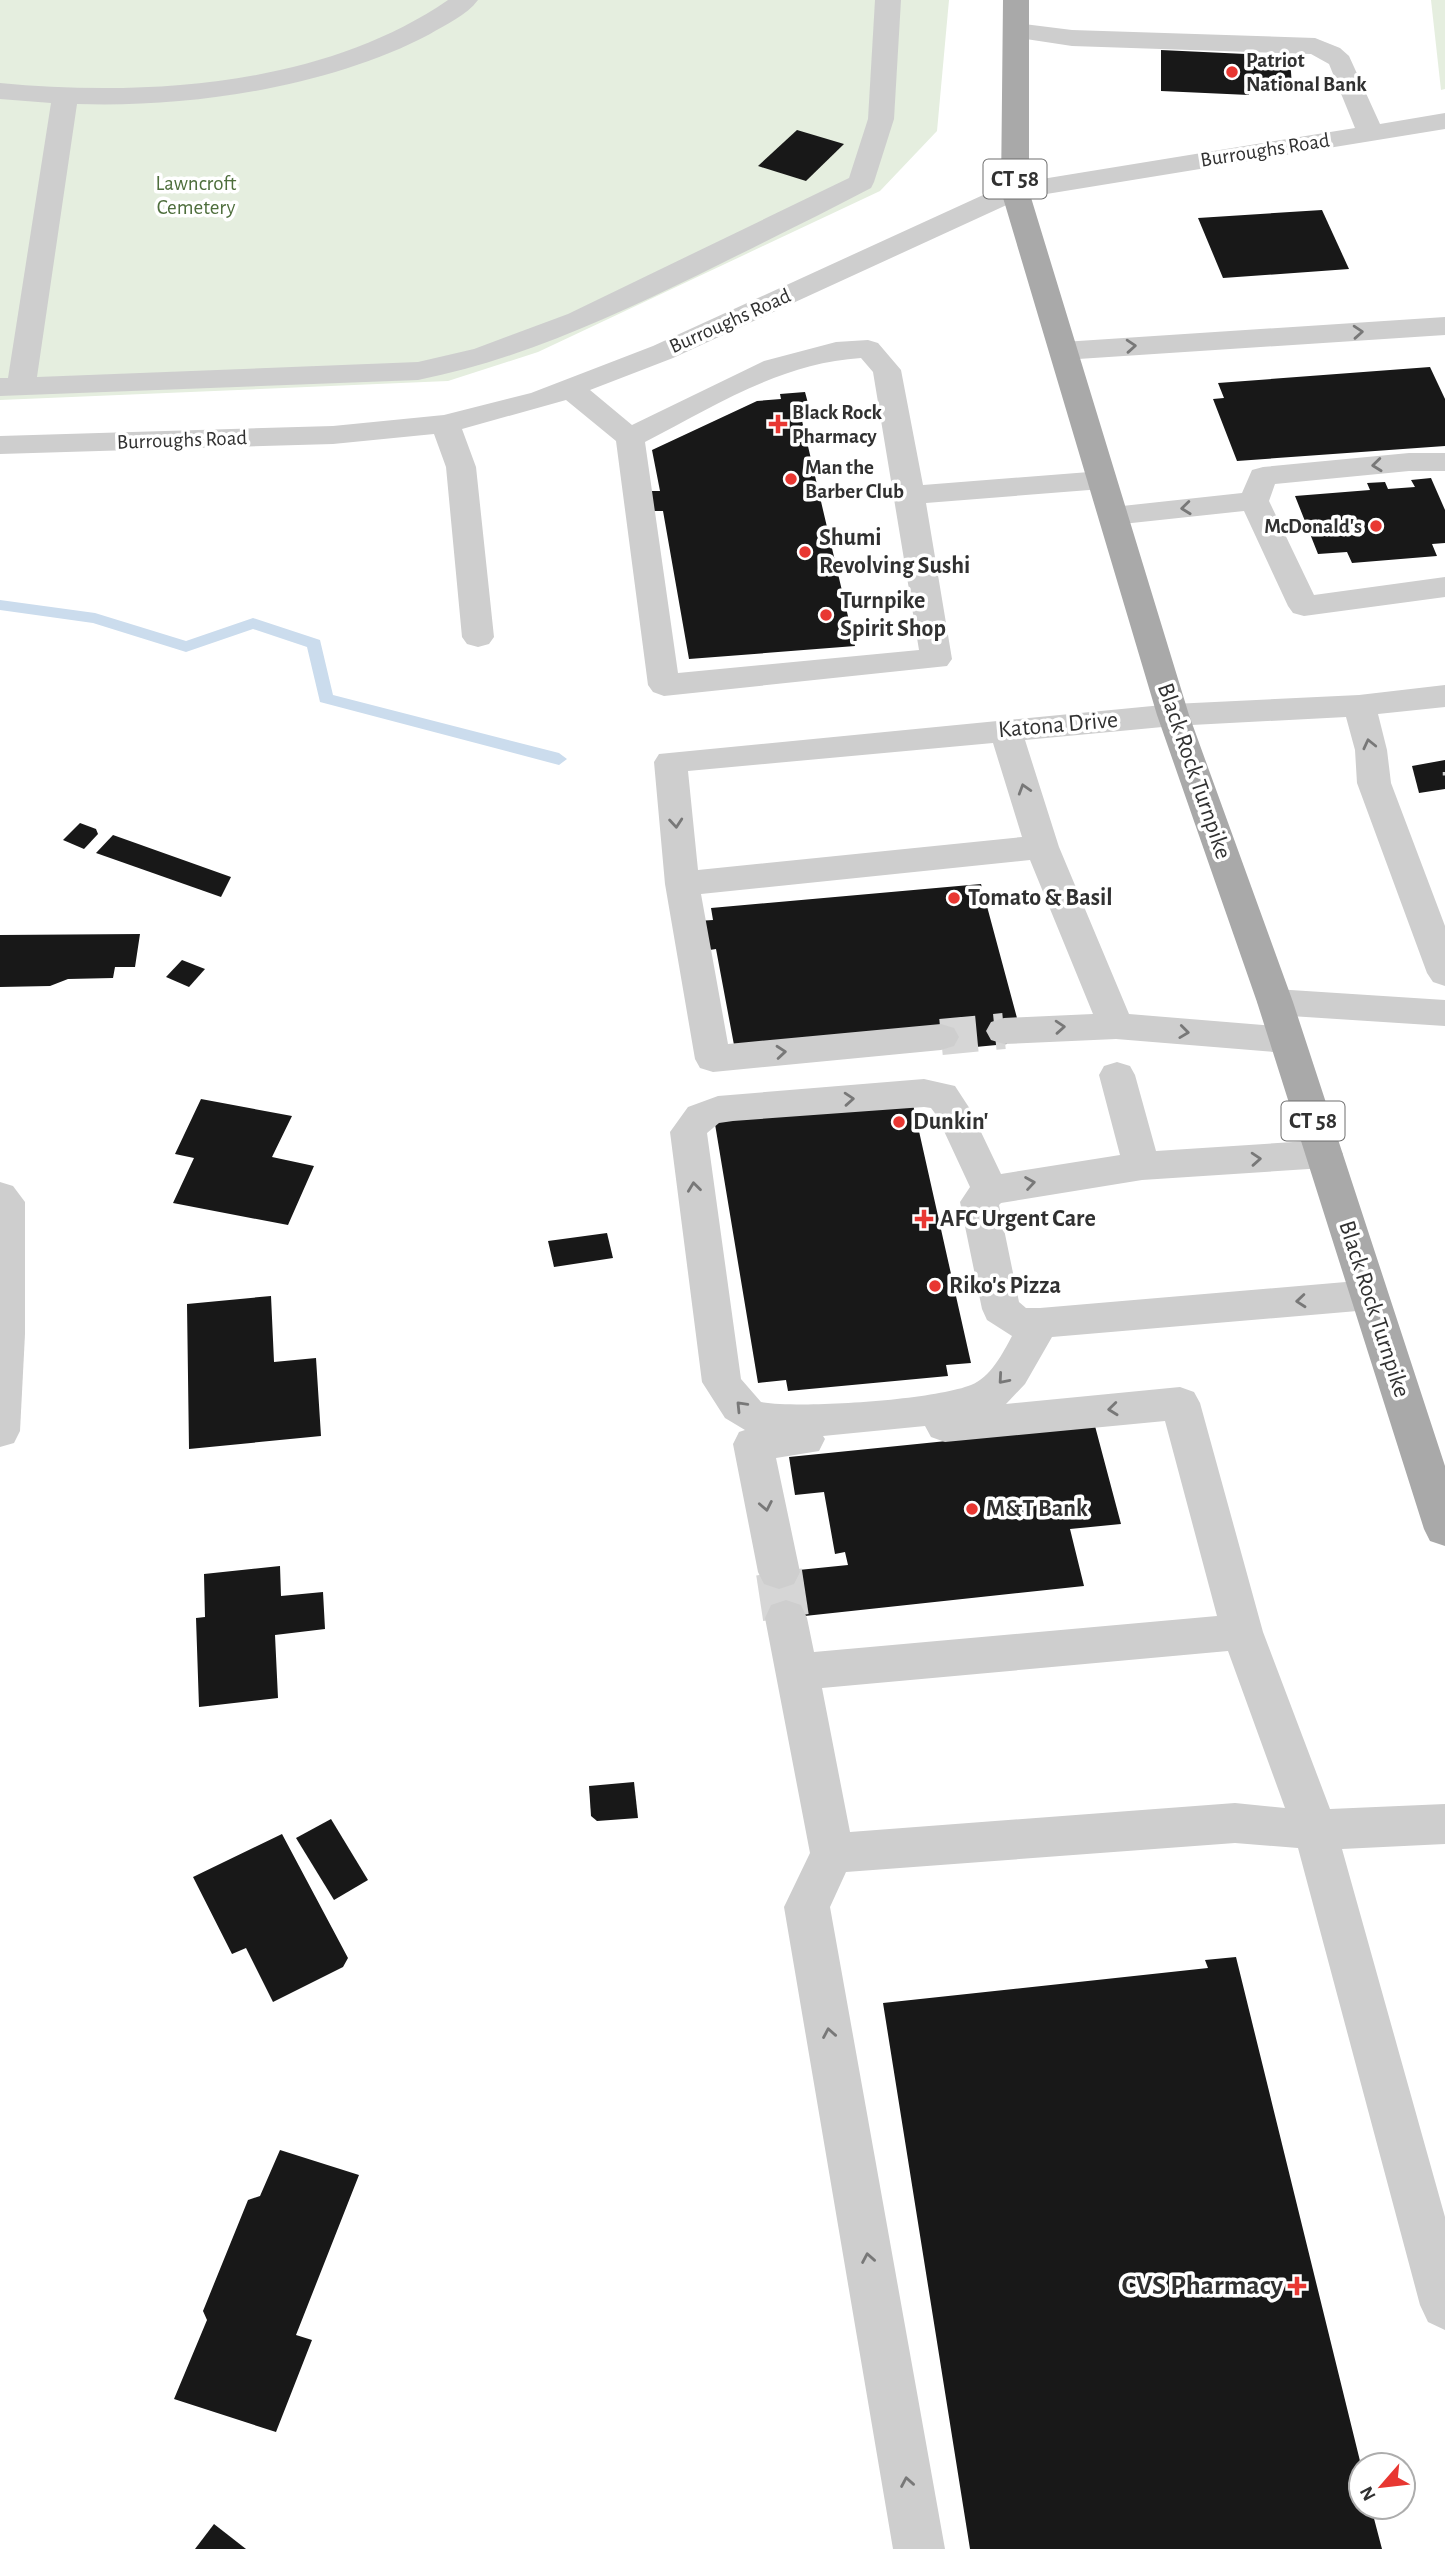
<svg xmlns="http://www.w3.org/2000/svg" width="1445" height="2549" viewBox="0 0 1445 2549" font-family="'Alegreya Sans',sans-serif">
<style>
.green{fill:#e5eedf}
.lines{fill:none;stroke-linecap:round;stroke-linejoin:round}
.stream{fill:#cbdced;fill-rule:evenodd}
.building{fill:#181818}
.minor-tunnel-far1{stroke:#d6d6d6;stroke-width:36;stroke-dasharray:36 18;stroke-linecap:butt}
.minor-tunnel{stroke:#d6d6d6;stroke-width:46;stroke-dasharray:46 23;stroke-linecap:butt}
.path{stroke:#cecece;stroke-width:4.5;stroke-dasharray:3.5 3.5;stroke-linecap:butt}
.minor{fill:#cecece;fill-rule:evenodd}
.major{fill:#a9a9a9;fill-rule:evenodd}
.oneway{stroke:#787878}
.poi-dot{fill:#e83732;stroke:#fff;stroke-width:2.5}
.labels{text-anchor:middle;dominant-baseline:central;stroke-width:7;stroke-linejoin:round;paint-order:stroke}
.far-poi-label{font-size:21px;font-weight:bold;fill:#313131;stroke:#fff;text-anchor:start}
.far-street-label{font-size:21px;fill:#313131;stroke:#fff}
.far-park-label{font-size:21px;fill:#4e6e3c;stroke:#fff}
.shield{fill:#fff;stroke:#6f6f6f;stroke-width:2}
.shield-label{font-size:23px;font-weight:bold;fill:#313131}
.poi-label{font-size:24px;font-weight:bold;fill:#313131;stroke:#fff;text-anchor:start}
.street-label{font-size:24px;fill:#313131;stroke:#fff}
.near-poi-label{font-size:28px;font-weight:bold;fill:#313131;stroke:#fff;text-anchor:end}
</style>
<rect width="100%" height="100%" fill="#fff"/>
<!-- green -->
<g class="green">
<path d="M0 0H949L937 131 880 191 538 352 448 381 0 400Z"/>
<path d="M1431 0H1445V89L1441 90Z"/>
</g>
<g class="lines">
<!-- stream -->
<path class="stream" d="M0 600 95 613 186 641 253 618 320 640 333 695 559 753 567 759 559 765 320 702 307 647 253 629 186 652 93 623 0 610Z"/>
</g>
<!-- building -->
<g class="building">
<path d="M1161 50 1290 56 1292 88 1248 87 1249 95 1161 91Z"/>
<path d="M797 130 844 144 806 181 758 166Z"/>
<path d="M1322 210 1349 269 1223 278 1198 218Z"/>
<path d="M1430 367 1445 399V446L1237 461 1213 399 1224 398 1218 383Z"/>
<path d="M805 392 809 407 799 408 855 646 689 659 663 511H654L650 491H660L652 450 757 401 781 399 780 394Z"/>
<path d="M1431 478 1445 510V543L1432 544 1437 556 1352 563 1347 552 1318 554 1295 496 1370 490 1367 483 1385 482 1388 489 1415 487 1411 480Z"/>
<path d="M1445 760V789L1419 793 1412 766Z"/>
<path d="M80 823 96 829 98 834 84 849 63 840Z"/>
<path d="M113 835 231 877 221 897 96 853Z"/>
<path d="M981 884 1017 1018 1004 1031 1007 1044 944 1050 941 1037 734 1045 716 949 703 951 697 921 713 920 711 908Z"/>
<path d="M140 934 135 967H115L113 978 68 979 50 986 0 987V935Z"/>
<path d="M182 960 205 969 189 987 166 977Z"/>
<path d="M201 1099 292 1116 272 1157 314 1166 288 1225 173 1203 194 1158 175 1154Z"/>
<path d="M912 1100 971 1363 946 1365 948 1376 788 1391 786 1380 758 1383 714 1118Z"/>
<path d="M607 1233 613 1258 554 1267 548 1241Z"/>
<path d="M271 1296 274 1362 316 1358 321 1436 189 1449 187 1304Z"/>
<path d="M1095 1426 1121 1524 1070 1529 1084 1586 777 1619 769 1573 848 1565 845 1552 835 1554 824 1492 795 1495 789 1457Z"/>
<path d="M280 1566 281 1596 323 1592 325 1629 275 1635 278 1698 199 1707 196 1618 205 1617 204 1574Z"/>
<path d="M634 1782 638 1818 597 1821 591 1816 589 1786Z"/>
<path d="M331 1819 368 1880 334 1900 296 1838Z"/>
<path d="M282 1834 348 1958 343 1967 273 2002 246 1948 232 1954 193 1877Z"/>
<path d="M1236 1957 1361 2465V2507H1371L1382 2549H970L883 2003 1208 1968 1205 1960Z"/>
<path d="M280 2150 359 2175 296 2335 312 2340 276 2432 174 2399 207 2320 203 2311 248 2200 260 2196Z"/>
<path d="M214 2524 246 2549H195Z"/>
</g>
<g class="lines">
<!-- minor-tunnel-far1 -->
<path class="minor-tunnel-far1" d="M941 1037 1004 1031"/>
<!-- minor-tunnel -->
<path class="minor-tunnel" d="M779 1572 786 1618"/>
<!-- path -->
<path class="path" d="M1445 772V776"/>
<!-- minor -->
<g class="minor">
<path d="M448 0H478C467 15 445 25 430 34 330 87 190 108 77 104L37 377 418 362 474 349 568 314 849 178 868 119 875 0H901L894 119 874 182 871 188C814 218 756 246 698 275 607 319 518 360 418 380L0 396V378H8L51 103 0 99V83C147 97 323 86 448 0Z"/>
<path d="M1016 23 1072 30 1315 38 1340 48 1349 56 1380 124 1445 113V129L1022 198 673 358 590 390 632 425 764 361 836 342 868 340 878 343 901 370 923 485 1102 471 1113 474 1117 480 1113 486 1102 489 926 503 952 659 947 666 664 696 653 692 648 685 616 441 566 400 462 429 476 467 494 637 489 644 478 647 467 644 462 637 446 467 434 434 333 444 0 454V436L333 426 444 415 531 393 653 346 1005 185 1355 128 1329 64 1311 54 1072 46 1007 36 1003 31 1007 26ZM861 358 873 372 919 650 678 673 645 442C714 406 781 363 861 358Z"/>
<path d="M1445 317V335L1063 360 1053 357 1049 351 1053 345 1063 342Z"/>
<path d="M1409 453H1445V471H1409L1275 484 1269 501 1314 595 1445 577V597L1304 616 1293 613 1288 606 1244 511 1113 525 1102 523 1098 516 1102 509 1113 507 1242 493 1252 470 1263 467Z"/>
<path d="M1445 685V707L1378 714 1387 750 1391 783 1445 926V986L1433 982 1427 973 1357 783 1355 750 1346 717 1173 726 1025 740 1059 847 1129 1014 1286 1027 1299 1031 1304 1040 1299 1049 1286 1053 1116 1039 1004 1044 991 1040 986 1031 991 1022 1004 1018 1093 1014 1030 860 701 894 728 1044 941 1024 954 1028 959 1037 954 1046 941 1050 713 1072 700 1068 695 1059 665 884 654 762 659 754 1173 704 1359 695ZM993 743 1022 837 698 870 688 771Z"/>
<path d="M1275 989 1445 1000V1026L1275 1015 1262 1011 1257 1002 1262 993Z"/>
<path d="M1117 1062 1130 1066 1135 1075 1156 1151 1324 1140 1337 1144 1343 1154 1337 1164 1324 1168 1142 1180 1001 1203 999 1205 1019 1302 1026 1308H1040L1369 1280 1383 1284 1388 1295 1383 1306 1369 1310 1052 1337 1025 1384 1006 1404 1180 1387 1194 1392 1200 1403 1263 1632 1330 1809 1445 1804V1844L1342 1849 1445 2217V2330L1428 2322 1420 2305 1298 1848 1235 1843 846 1872 830 1907 945 2549H893L784 1907 810 1853 765 1618 771 1605 786 1600 801 1605 807 1618 814 1652 1217 1616 1165 1421 945 1442 931 1437 925 1426 823 1436 825 1439 819 1451 776 1458 800 1572 794 1584 779 1589 764 1584 758 1572 733 1444 739 1432 745 1430 725 1418 702 1382 670 1132 688 1107 718 1096 924 1079 955 1086 970 1109 1001 1174 1120 1155 1099 1075 1104 1066ZM924 1107 931 1108 937 1116 970 1187 960 1202 982 1309 987 1320 1012 1336C1003 1353 990 1378 971 1385 933 1400 802 1409 761 1402L741 1379 707 1133 719 1123 733 1121ZM1228 1651 1285 1808 1235 1803 850 1832 822 1688Z"/>
<path d="M0 1182 13 1186 25 1202V1334L20 1431 14 1443 0 1447Z"/>
</g>
<!-- major -->
<path class="major" d="M1003 0H1029V191L1189 715 1293 1002 1445 1466V1546L1430 1541 1424 1529 1257 1002 1157 715 1001 191Z"/>
</g>
<!-- one-way arrows -->
<defs><path id="oneway-chevron" d="M-2-3.5L2.5 0L-2 3.5" fill="none" stroke-width="1.6" stroke-linecap="round" stroke-linejoin="round" transform="scale(1.75)"/></defs>
<g class="oneway">
<use href="#oneway-chevron" transform="translate(1358 332) rotate(-4)"/>
<use href="#oneway-chevron" transform="translate(1131 346) rotate(-4)"/>
<use href="#oneway-chevron" transform="translate(1377 465) rotate(174)"/>
<use href="#oneway-chevron" transform="translate(1186 508) rotate(174)"/>
<use href="#oneway-chevron" transform="translate(1369 744) rotate(-103)"/>
<use href="#oneway-chevron" transform="translate(1024 789) rotate(-107)"/>
<use href="#oneway-chevron" transform="translate(676 823) rotate(85)"/>
<use href="#oneway-chevron" transform="translate(1060 1027) rotate(-4)"/>
<use href="#oneway-chevron" transform="translate(1184 1032) rotate(7)"/>
<use href="#oneway-chevron" transform="translate(781 1052) rotate(-5)"/>
<use href="#oneway-chevron" transform="translate(849 1099) rotate(-4)"/>
<use href="#oneway-chevron" transform="translate(1256 1159) rotate(-4)"/>
<use href="#oneway-chevron" transform="translate(1030 1183) rotate(-9)"/>
<use href="#oneway-chevron" transform="translate(694 1187) rotate(-97)"/>
<use href="#oneway-chevron" transform="translate(1301 1301) rotate(175)"/>
<use href="#oneway-chevron" transform="translate(1003 1379) rotate(131)"/>
<use href="#oneway-chevron" transform="translate(741 1406) rotate(-134)"/>
<use href="#oneway-chevron" transform="translate(1113 1409) rotate(174)"/>
<use href="#oneway-chevron" transform="translate(766 1506) rotate(79)"/>
<use href="#oneway-chevron" transform="translate(829 2033) rotate(-100)"/>
<use href="#oneway-chevron" transform="translate(868 2258) rotate(-100)"/>
<use href="#oneway-chevron" transform="translate(907 2482) rotate(-100)"/>
</g>
<!-- markers -->
<g class="poi-dot">
<circle cx="1232" cy="72" r="7"/>
<path d="M774.5 413.5h7v7h7v7h-7v7h-7v-7h-7v-7h7z"/>
<circle cx="791" cy="479" r="7"/>
<circle cx="1376" cy="526" r="7"/>
<circle cx="805" cy="552" r="7"/>
<circle cx="826" cy="615" r="7"/>
<circle cx="954" cy="898" r="7"/>
<circle cx="899" cy="1122" r="7"/>
<path d="M920.5 1208.5h7v7h7v7h-7v7h-7v-7h-7v-7h7z"/>
<circle cx="935" cy="1286" r="7"/>
<circle cx="972" cy="1509" r="7"/>
<path d="M1293.5 2275.5h7v7h7v7h-7v7h-7v-7h-7v-7h7z"/>
</g>
<g class="labels">
<!-- far-poi labels -->
<g class="far-poi-label">
<text x="1246" y="60">Patriot<tspan x="1246" dy="24">National Bank</tspan></text>
<text x="792" y="412">Black Rock<tspan x="792" dy="24">Pharmacy</tspan></text>
<text x="805" y="467">Man the<tspan x="805" dy="24">Barber Club</tspan></text>
<text x="1362" y="526" text-anchor="end">McDonald's</text>
</g>
<!-- far-street labels -->
<g class="far-street-label">
<text transform="translate(1265 150) rotate(-9)">Burroughs Road</text>
<text transform="translate(730 321) rotate(-24)">Burroughs Road</text>
<text transform="translate(182 440) rotate(-2)">Burroughs Road</text>
</g>
<!-- far-park labels -->
<g class="far-park-label">
<text x="196" y="183">Lawncroft<tspan x="196" dy="24">Cemetery</tspan></text>
</g>
<!-- shield labels -->
<g class="shield">
<rect x="983.5" y="159.5" width="63" height="39" rx="5"/>
<rect x="1281.5" y="1101.5" width="63" height="39" rx="5"/>
</g>
<g class="shield-label">
<text x="1015" y="179">CT 58</text>
<text x="1313" y="1121">CT 58</text>
</g>
<!-- poi labels -->
<g class="poi-label">
<text x="819" y="538">Shumi<tspan x="819" dy="28">Revolving Sushi</tspan></text>
<text x="840" y="601">Turnpike<tspan x="840" dy="28">Spirit Shop</tspan></text>
<text x="968" y="898">Tomato &amp; Basil</text>
<text x="913" y="1122">Dunkin'</text>
<text x="940" y="1219">AFC Urgent Care</text>
<text x="949" y="1286">Riko's Pizza</text>
<text x="986" y="1509">M&amp;T Bank</text>
</g>
<!-- street labels -->
<g class="street-label">
<text transform="translate(1058 725) rotate(-5)">Katona Drive</text>
<text transform="translate(1194 771) rotate(71)">Black Rock Turnpike</text>
<text transform="translate(1374 1309) rotate(72)">Black Rock Turnpike</text>
</g>
<!-- near-poi labels -->
<g class="near-poi-label">
<text x="1283" y="2286">CVS Pharmacy</text>
</g>
</g>
<!-- north arrow -->
<g transform="translate(1382 2486) rotate(242)"><circle r="33" fill="#ffffff" stroke="#adadad" stroke-width="2"/>
<path d="M0-5L12 26L0 18L-12 26Z" fill="#e83732"/>
<text y="-10" font-size="19" font-weight="bold" text-anchor="middle" fill="#313131">N</text>
</g>
</svg>
